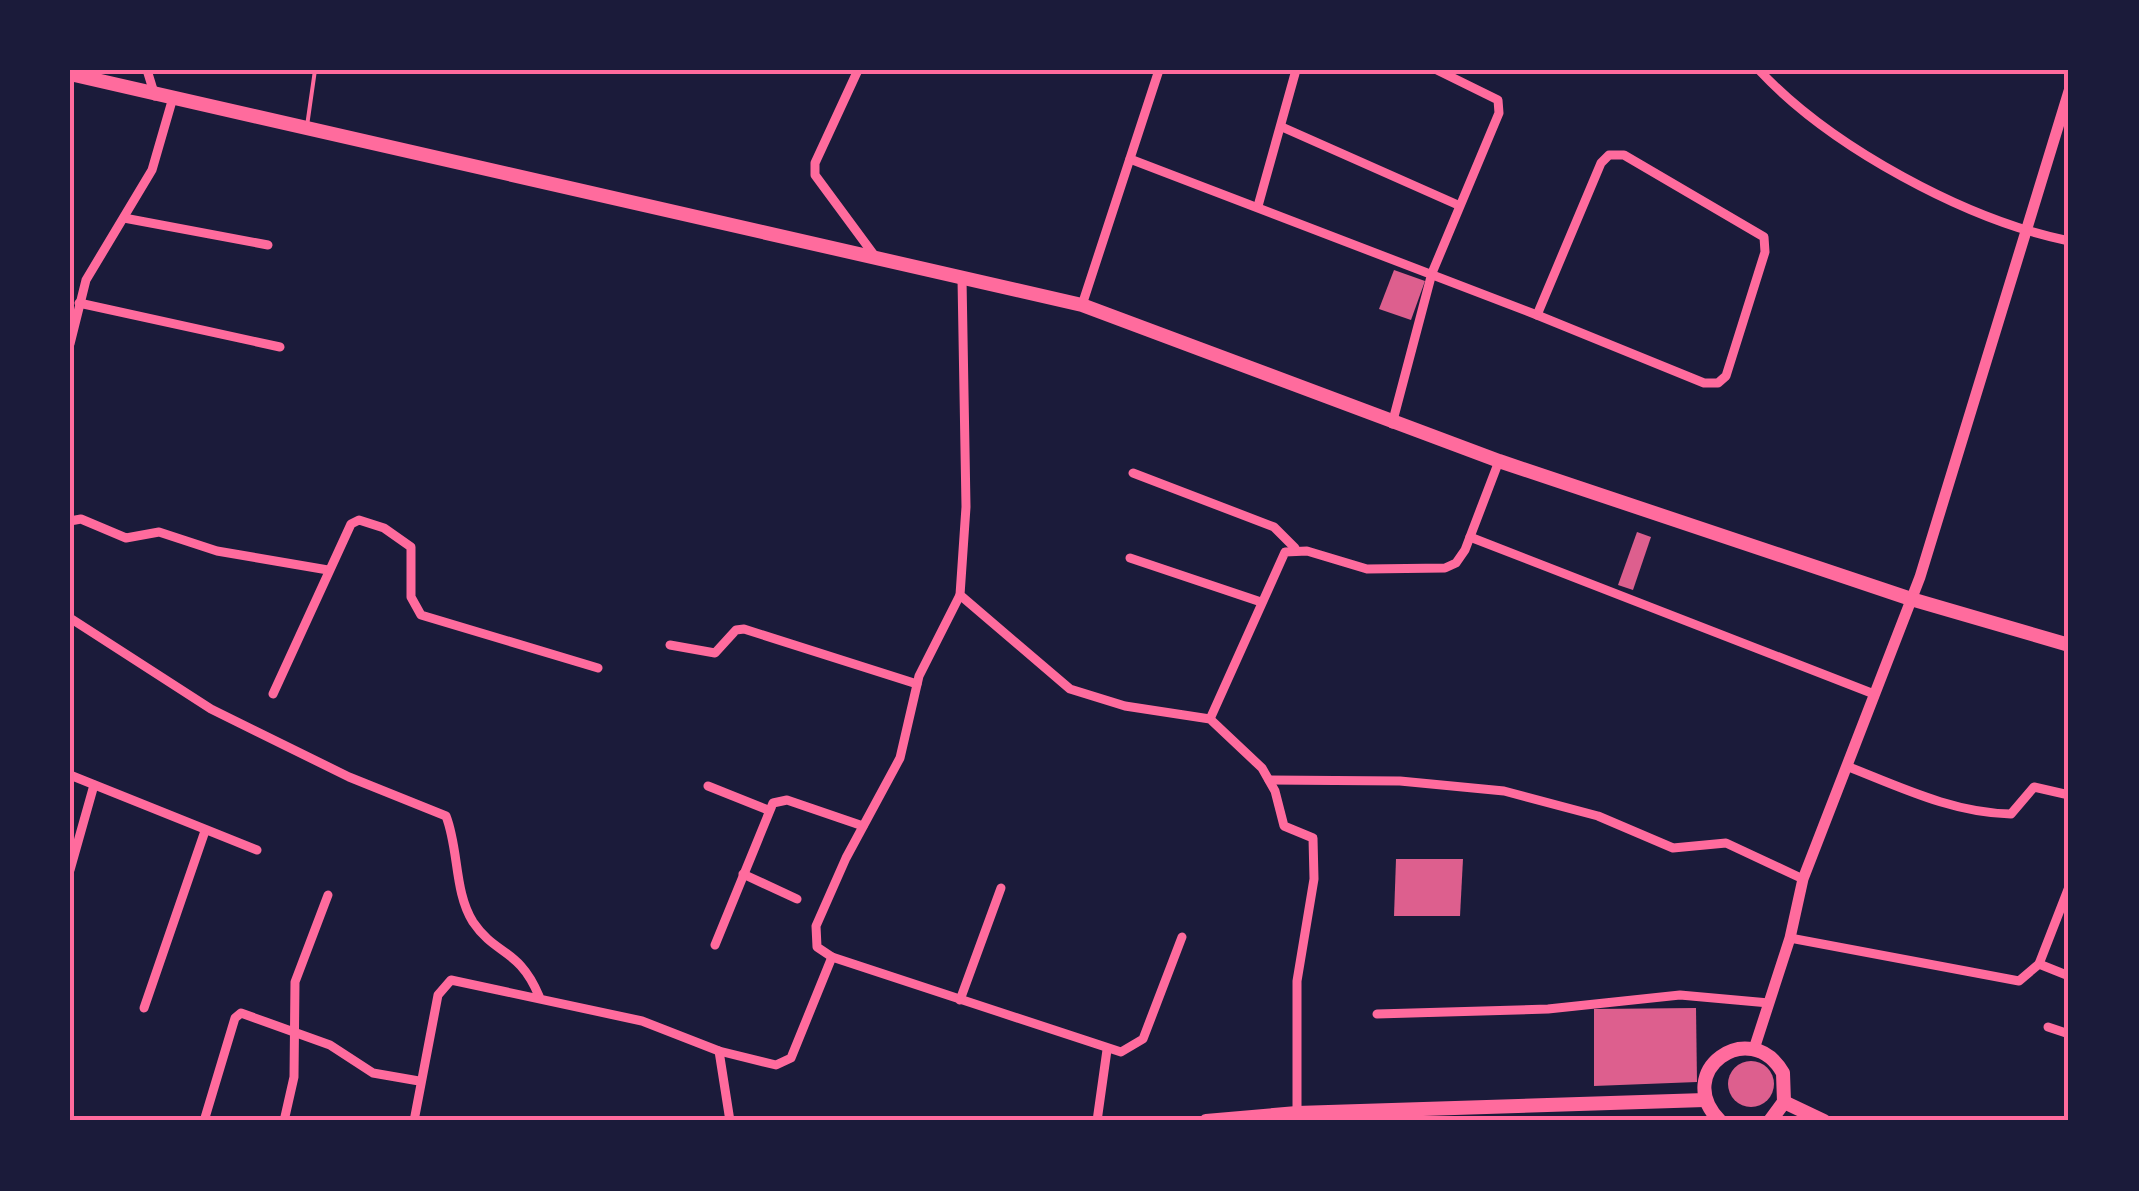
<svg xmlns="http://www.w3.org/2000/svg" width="2139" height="1191" viewBox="0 0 2139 1191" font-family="Poppins,sans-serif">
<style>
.building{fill:#dd5f8e}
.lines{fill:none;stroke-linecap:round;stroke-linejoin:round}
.service{stroke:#ff6b9d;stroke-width:4}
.minor{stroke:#ff6b9d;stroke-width:9}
.tertiary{stroke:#ff6b9d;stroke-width:11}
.primary{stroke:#ff6b9d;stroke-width:14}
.neatline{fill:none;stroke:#ff6b9d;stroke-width:4}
</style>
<rect width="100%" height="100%" fill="#1b1b3a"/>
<!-- building -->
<g class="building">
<path d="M1394 270 1425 281 1411 320 1379 309Z"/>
<path d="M1637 532 1651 537 1633 590 1618 585Z"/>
<path d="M1396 859H1463L1460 916H1394Z"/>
<path d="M1696 1008 1697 1082 1594 1086V1009Z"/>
<circle cx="1751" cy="1084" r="23"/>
</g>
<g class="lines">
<!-- service -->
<path class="service" d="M307 126 315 70"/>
<!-- minor -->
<g class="minor">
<path d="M147 70 155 96"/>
<path d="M858 70 815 163V175L874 255"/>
<path d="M1759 70C1831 147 1966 220 2069 241"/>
<path d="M1282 127 1458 205"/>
<path d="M1609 155H1624L1764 237 1765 252 1726 376 1718 383H1704L1537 315 1601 163Z"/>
<path d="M1130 159 1537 315"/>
<path d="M1258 206 1296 70"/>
<path d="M124 218 268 245"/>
<path d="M962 279 966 507 960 595 1070 689 1125 706 1210 719 1262 768 1275 791 1284 826 1313 838 1314 879 1297 981V1113"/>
<path d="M79 303 280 347"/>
<path d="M1082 305 1159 70"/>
<path d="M70 344 86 280 152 170 172 101"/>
<path d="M1392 424 1432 273 1499 113 1498 100 1437 70"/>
<path d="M1133 473 1274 527 1295 548"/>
<path d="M70 521 81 519 126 538 159 532 217 551 328 570"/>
<path d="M1470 537 1874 694"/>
<path d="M1130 558 1261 602"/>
<path d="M960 595 919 676 900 758 846 858 816 926 817 947 832 957 1121 1052 1143 1039 1182 937"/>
<path d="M70 618 211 709 349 777 446 816C459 849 454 892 473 922 496 956 519 948 539 996"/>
<path d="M670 645 715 653 736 630 744 629 917 684"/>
<path d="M273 694 351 524 359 520 384 528 411 547V597L421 615 598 668"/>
<path d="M1210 719 1285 552 1307 551 1367 569 1445 568 1456 563 1465 550 1499 461"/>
<path d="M1849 767C1902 788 1954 813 2011 814L2034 787 2069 795"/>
<path d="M70 775 257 850"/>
<path d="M1269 780 1400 781 1504 791 1598 816 1673 848 1726 843 1803 879"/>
<path d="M708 786 768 810"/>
<path d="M70 870 94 785"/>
<path d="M743 874 797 899"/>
<path d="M1790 938 2019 981 2039 964 2069 887"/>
<path d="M715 945 773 803 787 800 863 826"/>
<path d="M2039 964 2069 976"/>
<path d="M960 1000 1001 888"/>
<path d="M144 1008 205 831"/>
<path d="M1377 1014 1548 1009 1680 995 1769 1003"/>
<path d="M2048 1027 2069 1034"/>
<path d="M719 1051 730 1121"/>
<path d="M204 1121 235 1018 241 1013 330 1045 373 1073 419 1081"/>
<path d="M284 1121 294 1077 295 982 328 895"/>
<path d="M414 1121 438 995 451 980 642 1021 719 1051 776 1065 791 1058 832 957"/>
<path d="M1097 1121 1107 1050"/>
</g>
<!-- tertiary -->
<path class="tertiary" d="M1754 1049 1790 938 1803 879 1920 577 2069 91"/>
<!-- primary -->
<g class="primary">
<path d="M70 74 1082 305 1499 461 1911 599 2069 645"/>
<path d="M1784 1102 1824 1121"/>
<path d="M1206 1121 1297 1113 1705 1100"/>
<path d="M1720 1121C1671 1072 1750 1015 1783 1073L1784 1102 1770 1121"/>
</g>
</g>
<!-- border -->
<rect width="2139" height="1191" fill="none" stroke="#1b1b3a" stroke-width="145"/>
<rect x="72" y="72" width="1994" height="1046" class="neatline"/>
</svg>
